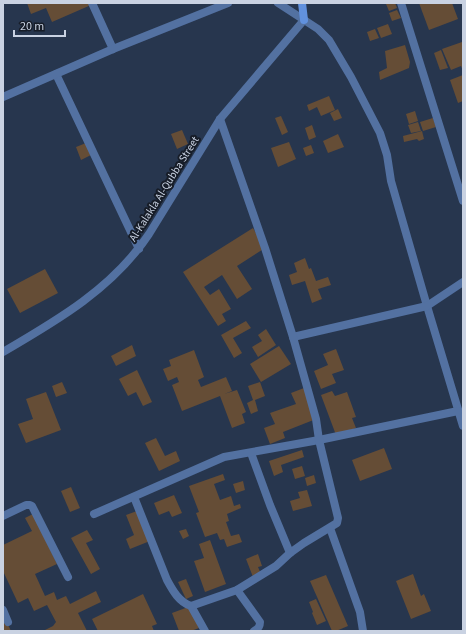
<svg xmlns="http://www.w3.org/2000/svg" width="466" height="634" viewBox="0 0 466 634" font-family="'Source Sans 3',sans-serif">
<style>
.building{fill:#654d36}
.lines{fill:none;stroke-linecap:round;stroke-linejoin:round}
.street{stroke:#5371a1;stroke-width:8}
.secondary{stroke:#6191de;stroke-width:8}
.labels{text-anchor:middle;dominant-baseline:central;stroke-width:4;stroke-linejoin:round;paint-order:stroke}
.street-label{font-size:11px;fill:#c9d2e2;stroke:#171d28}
</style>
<rect width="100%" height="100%" fill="#27364e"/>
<!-- building -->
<g class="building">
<path d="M27 3H90L91 5 52 22 46 8 31 14Z"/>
<path d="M389 3H395L397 8 389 11 386 4Z"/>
<path d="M419 3H452L458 19 429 30Z"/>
<path d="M397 10 401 18 392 21 389 13Z"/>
<path d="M388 24 392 34 381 38 377 28Z"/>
<path d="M375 29 379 38 370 41 367 32Z"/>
<path d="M462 42 463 71 461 66 451 70 442 49Z"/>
<path d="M405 45 410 62 409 68 380 80 379 72 387 68 385 51Z"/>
<path d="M441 50 448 68 440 70 434 53Z"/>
<path d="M463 75V101L458 103 450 80Z"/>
<path d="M329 96 335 110 321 116 317 107 309 111 307 105Z"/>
<path d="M338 109 342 118 334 121 330 113Z"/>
<path d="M415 111 418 121 409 124 406 114Z"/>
<path d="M281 116 288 132 282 135 275 118Z"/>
<path d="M433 118 436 127 423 131 420 122Z"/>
<path d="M418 122 421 131 411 133 408 125Z"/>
<path d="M312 125 316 137 309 140 305 128Z"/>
<path d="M182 130 188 144 177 149 171 134Z"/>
<path d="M422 131 424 139 419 141 417 139 404 142 403 136Z"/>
<path d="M338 134 344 147 328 153 323 141Z"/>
<path d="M289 142 296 159 278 167 271 148Z"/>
<path d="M86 143 91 155 81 160 76 147Z"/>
<path d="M311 145 314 153 306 156 303 148Z"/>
<path d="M253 228 265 248 237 266 252 289 237 299 222 275 204 287 210 295 219 289 231 309 222 314 226 321 218 326 183 272Z"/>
<path d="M305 258 309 269 311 268 316 281 328 277 331 285 318 289 322 299 312 303 305 281 292 285 289 275 297 272 294 263Z"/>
<path d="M45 269 58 293 20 313 7 289Z"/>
<path d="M246 321 251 328 233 338 242 353 234 358 221 335Z"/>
<path d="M266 329 276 345 258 357 252 347 262 341 258 335Z"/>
<path d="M132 345 136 356 116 366 111 356Z"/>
<path d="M279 346 291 364 261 382 250 364Z"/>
<path d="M336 349 344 370 332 374 336 383 321 389 314 371 328 365 323 354Z"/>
<path d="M194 350 204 377 198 380 201 387 226 377 232 391 224 394 237 390 246 412 242 414 245 423 232 428 220 396 182 411 172 385 179 382 177 377 168 381 163 369 171 366 169 360Z"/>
<path d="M137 370 152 402 143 406 136 392 128 396 119 379Z"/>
<path d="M62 382 67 393 56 397 52 386Z"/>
<path d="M260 382 265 396 255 400 258 411 251 414 247 403 253 400 248 386Z"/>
<path d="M304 388 316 419 283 432 285 438 270 444 264 428 275 424 270 413 296 404 291 393Z"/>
<path d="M332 391 335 396 347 392 356 417 352 418 356 428 336 435 321 395Z"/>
<path d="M46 392 61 430 26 443 18 424 33 419 26 399Z"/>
<path d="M156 438 165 456 176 451 180 461 159 471 145 443Z"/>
<path d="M384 448 392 469 360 481 352 460Z"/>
<path d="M302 450 304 457 281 465 283 472 274 476 269 461Z"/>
<path d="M302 466 305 476 295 479 292 469Z"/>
<path d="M223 474 225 480 214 484 220 500 231 496 234 506 240 504 241 508 227 514 229 521 226 522 231 536 239 534 242 542 227 547 224 539 220 540 217 533 205 537 196 513 199 512 189 486Z"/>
<path d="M314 475 316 483 307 486 305 478Z"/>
<path d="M243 481 245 490 236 493 233 484Z"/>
<path d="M71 487 80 508 70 512 61 491Z"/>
<path d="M307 490 312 506 293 511 290 501 300 498 298 492Z"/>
<path d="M174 495 182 513 172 517 169 511 159 515 154 503Z"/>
<path d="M137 511 150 541 130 549 126 539 134 535 126 515Z"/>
<path d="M33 514 57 564 35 574 45 596 54 592 57 600 66 596 70 604 96 591 101 602 78 613 87 631H43L53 626 56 622 47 605 34 611 28 598 18 603 3 571V545L32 531 25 518Z"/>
<path d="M186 529 189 536 183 539 179 531Z"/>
<path d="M87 530 93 540 86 543 100 569 91 574 71 538Z"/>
<path d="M210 540 226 584 205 592 194 561 204 558 199 544Z"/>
<path d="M258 554 262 566 258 567 261 574 253 577 246 559Z"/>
<path d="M413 574 421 596 424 594 431 611 411 619 396 581Z"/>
<path d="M326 575 348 626 336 631H332L310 581Z"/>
<path d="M186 579 193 596 186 599 178 582Z"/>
<path d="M143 594 157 624 152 626 154 631H98L92 619Z"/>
<path d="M316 599 326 621 317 625 312 613 313 612 309 602Z"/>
<path d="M191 606 199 628 191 631H179L172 613Z"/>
<path d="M3 614 11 631H3Z"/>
</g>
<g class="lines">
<!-- street -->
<g class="street">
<path d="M92 3 113 49"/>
<path d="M278 3 318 29 329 40 351 77 380 133 387 155 391 181 427 306 463 426"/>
<path d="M401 3 463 201"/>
<path d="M56 74 139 249"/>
<path d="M3 97 113 49 228 3"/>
<path d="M293 337 427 306 463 282"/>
<path d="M3 352C58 320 113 288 149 234L220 119 304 20"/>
<path d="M251 453 270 505 290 553"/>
<path d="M134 497 167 580C173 591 179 602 191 606L205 631"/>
<path d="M94 514 224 457 319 440 458 411"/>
<path d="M3 516 26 505H30L32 506 68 577"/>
<path d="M330 528 360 612 363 631"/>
<path d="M237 590 260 622C260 627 258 629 254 631"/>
<path d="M191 606 237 590 276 566 290 553 304 543 337 523 338 518 319 440 316 419 293 337 265 248 220 119"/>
<path d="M3 610 8 622"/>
</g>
<!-- secondary -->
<path class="secondary" d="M302 3 304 20"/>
</g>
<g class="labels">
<!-- street labels -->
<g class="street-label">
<text transform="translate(164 189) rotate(-58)">Al-Kalakla Al-Qubba Street</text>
</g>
</g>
<!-- border -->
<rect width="466" height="634" fill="none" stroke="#c9d2e2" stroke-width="8"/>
<!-- scale -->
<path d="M14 30v6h51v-6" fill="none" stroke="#c9d2e2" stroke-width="2"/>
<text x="20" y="30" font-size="12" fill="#c9d2e2" stroke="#171d28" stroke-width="3" paint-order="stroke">20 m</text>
</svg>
